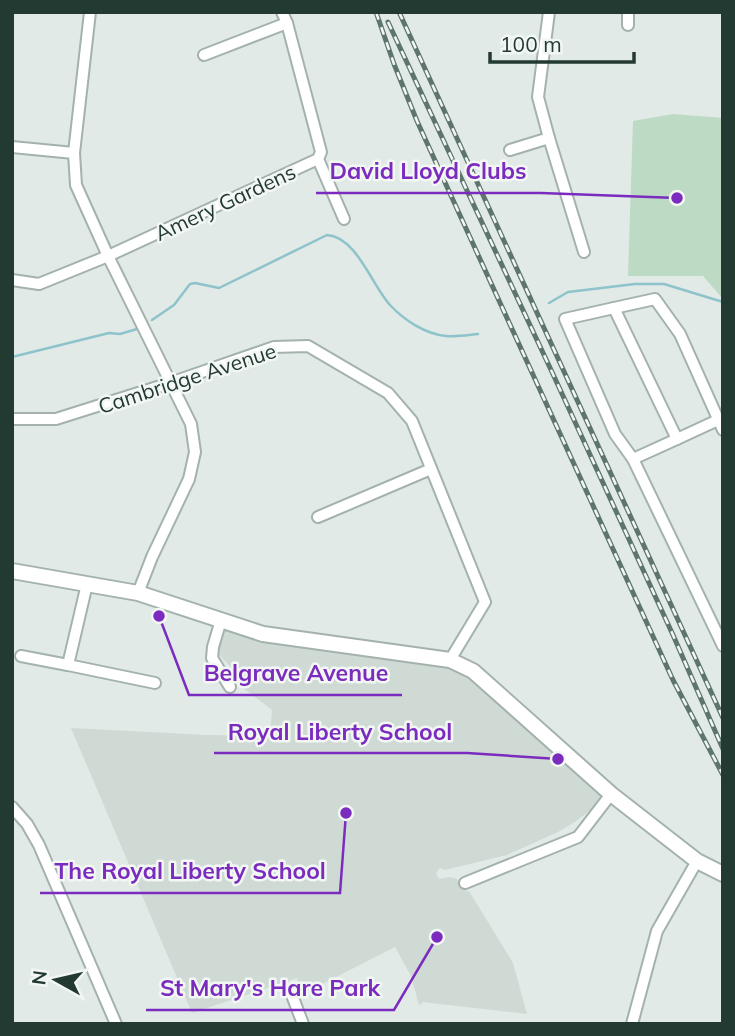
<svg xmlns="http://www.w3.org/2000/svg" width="735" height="1036" viewBox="0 0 735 1036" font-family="Mulish,sans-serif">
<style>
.built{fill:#d0dad5}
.grass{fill:#bcdac4}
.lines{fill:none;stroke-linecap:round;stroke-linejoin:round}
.stream{stroke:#8ec3cb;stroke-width:2.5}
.minor-casing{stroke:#a4b2ad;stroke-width:14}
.tertiary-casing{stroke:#a4b2ad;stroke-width:18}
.minor{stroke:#fff;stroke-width:10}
.tertiary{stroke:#fff;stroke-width:14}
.rail-casing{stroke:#5e756e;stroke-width:5}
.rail{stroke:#f2f7f4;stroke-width:2.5;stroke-dasharray:8;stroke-linecap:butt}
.labels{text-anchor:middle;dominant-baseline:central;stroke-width:5;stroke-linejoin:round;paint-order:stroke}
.street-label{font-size:21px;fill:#233a33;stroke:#f2f7f4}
.leader{fill:none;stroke:#7b2cbf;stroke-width:2.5}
.callout-dot{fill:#7b2cbf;stroke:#f2f7f4;stroke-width:2.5}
.callout-label{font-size:23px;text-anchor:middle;font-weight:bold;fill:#7b2cbf;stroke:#f2f7f4;stroke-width:5;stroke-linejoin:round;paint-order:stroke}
</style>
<rect width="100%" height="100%" fill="#e1eae6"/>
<!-- built -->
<path class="built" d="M221 620 450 660 611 794 575 822 558 832 507 855 445 870 440 868 436 873 439 879 450 877 457 879 466 891H469L513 963 527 1014 422 1002V1004L419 1005 411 976 395 947 301 995 297 978 192 1013 71 728 207 735 270 736 272 710 243 688 229 665 215 651Z"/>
<!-- grass -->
<path class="grass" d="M673 114 723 118V299L703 276H628L633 121Z"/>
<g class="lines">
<!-- stream -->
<g class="stream">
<path d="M549 303 568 292 635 284H664L723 302"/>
<path d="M152 320 174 305 190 284 195 283 219 288 327 235C357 237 372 286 390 305 404 320 425 334 446 336 456 337 468 335 478 334"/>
<path d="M12 357 109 333 120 334 137 329"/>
</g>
<!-- minor casing -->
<g class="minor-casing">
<g id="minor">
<path d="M90 12 74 153 76 185 108 256 191 424 195 452 189 479 152 557 138 593"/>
<path d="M549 12 538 97 549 138 584 252"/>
<path d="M628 25V12"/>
<path d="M204 55 287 23"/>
<path d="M12 147 74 153"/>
<path d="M510 150 549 138"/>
<path d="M318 159 344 219"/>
<path d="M12 280 39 284 108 256 318 159 321 152 287 23 282 12"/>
<path d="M614 308 565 319 615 434 633 459"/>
<path d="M12 419H56L170 383 274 347 308 346 388 393 412 421 485 602 450 660"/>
<path d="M718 420 677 439 614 308 655 299 680 334 723 430"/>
<path d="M677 439 633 459 723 646"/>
<path d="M318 517 431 469"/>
<path d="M87 584 68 665 155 683"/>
<path d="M221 620 213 647 212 658 230 687"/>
<path d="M21 656 68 665"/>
<path d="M12 807 27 824 39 845 116 1024"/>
<path d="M465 883 578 837 611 794"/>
<path d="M290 990 303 1024"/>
<path d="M632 1024 657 931 697 861"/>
</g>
</g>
<!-- tertiary casing -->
<g class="tertiary-casing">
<path id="tertiary" d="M12 571 138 593 263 634 450 660 473 671 611 794 697 861 723 874"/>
</g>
<!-- minor -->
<use href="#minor" class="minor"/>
<!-- tertiary -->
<use href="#tertiary" class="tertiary"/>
<!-- rail casing -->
<g class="rail-casing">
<g id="rail">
<path d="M376 12 394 64 417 121 474 246 673 680 723 775"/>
<path d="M399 12 723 718"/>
<path d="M388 22 552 372 673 635 723 749"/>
</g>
</g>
<!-- rail -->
<use href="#rail" class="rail"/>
</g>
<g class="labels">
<!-- street labels -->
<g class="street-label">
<text transform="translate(225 202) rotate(-25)">Amery Gardens</text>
<text transform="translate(187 378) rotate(-18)">Cambridge Avenue</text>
</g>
</g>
<!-- callouts -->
<path class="leader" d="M677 198L541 193H316M159 616L189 695H402M558 759L467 753H214M346 813L340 893H40M437 937L394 1010H146"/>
<g class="callout-dot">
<circle cx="677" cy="198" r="7"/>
<circle cx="159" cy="616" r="7"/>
<circle cx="558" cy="759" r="7"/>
<circle cx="346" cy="813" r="7"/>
<circle cx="437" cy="937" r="7"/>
</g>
<g class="callout-label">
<text x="428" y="179">David Lloyd Clubs</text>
<text x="296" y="681">Belgrave Avenue</text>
<text x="340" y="740">Royal Liberty School</text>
<text x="190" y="879">The Royal Liberty School</text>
<text x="270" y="996">St Mary's Hare Park</text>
</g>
<!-- border -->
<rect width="735" height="1036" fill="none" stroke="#233a33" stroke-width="28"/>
<!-- north arrow -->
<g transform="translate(56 980) rotate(278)" stroke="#f2f7f4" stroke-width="5" paint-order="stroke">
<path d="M0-5L12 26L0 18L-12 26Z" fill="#233a33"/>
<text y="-10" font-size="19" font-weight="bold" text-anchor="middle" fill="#233a33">N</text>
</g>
<!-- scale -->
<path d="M490 52v10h144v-10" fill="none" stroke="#233a33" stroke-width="3.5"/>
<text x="500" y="52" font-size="21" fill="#233a33" stroke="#f2f7f4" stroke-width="5" paint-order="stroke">100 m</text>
</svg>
